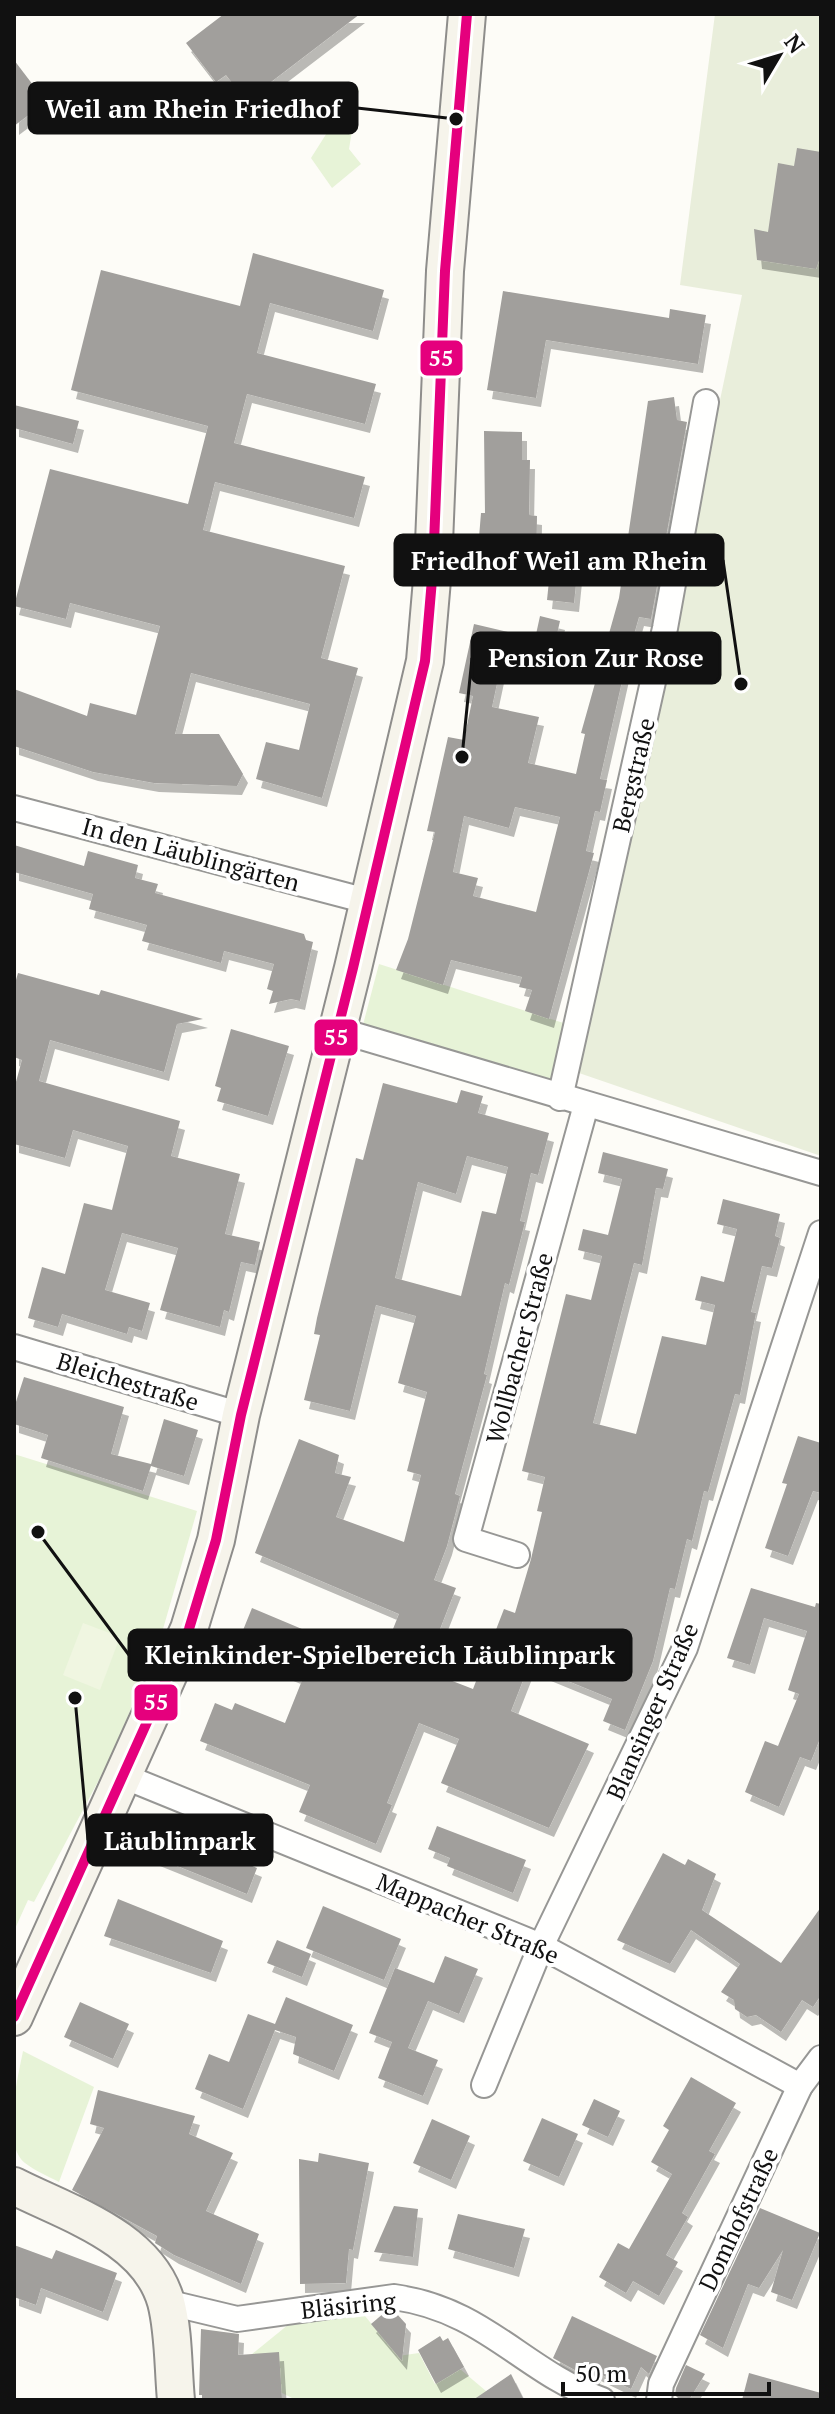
<svg xmlns="http://www.w3.org/2000/svg" width="835" height="2414" viewBox="0 0 835 2414" font-family="'PT Serif',serif">
<style>
.green{fill:#e7f3d7}
.cemetery{fill:#e9eedb}
.pitch{fill:#f0f6e1}
.building{fill:#a19f9c;fill-rule:evenodd;filter:url(#shadow)}
.lines{fill:none;stroke-linecap:round;stroke-linejoin:round}
.street-casing{stroke:#979795;stroke-width:28}
.secondary-casing{stroke:#8e8d8b;stroke-width:40}
.street{stroke:#fffffe;stroke-width:24}
.secondary{stroke:#f6f4eb;stroke-width:36}
.bus-1-casing{stroke:#fff;stroke-width:16}
.bus-1{stroke:#e5007d;stroke-width:10}
.labels{text-anchor:middle;dominant-baseline:central;stroke-width:8;stroke-linejoin:round;paint-order:stroke}
.street-label{font-size:24px;fill:#111;stroke:#fff}
.leader{fill:none;stroke:#111;stroke-width:3}
.callout-dot{fill:#111;stroke:#fff;stroke-width:3}
.callout{fill:#111;stroke:#111;stroke-width:3}
.callout-label{font-size:26px;text-anchor:middle;font-weight:bold;fill:#fff}
.line-badge{stroke:#fff;stroke-width:3}
.badge-label{font-size:22px;text-anchor:middle;font-weight:bold;fill:#fff}
</style>
<defs>
<filter id="shadow"><feDropShadow dx="5" dy="9" stdDeviation="0" flood-color="#0004"/></filter>
</defs>
<rect width="100%" height="100%" fill="#fdfcf7"/>
<!-- green -->
<g class="green">
<path d="M359 88 349 149 361 164 332 188 311 158 330 128 335 98Z"/>
<path d="M379 964 576 1027 560 1098 360 1036Z"/>
<path d="M14 1454 197 1511 161 1636 110 1759 34 1902 28 1900 14 1931Z"/>
<path d="M23 2051 94 2087 59 2182C48 2176 35 2171 25 2163 1 2143 18 2078 23 2051Z"/>
<path d="M365 2316 398 2356 419 2353 435 2384 460 2369 486 2391 490 2400H296L254 2379 252 2354 294 2320Z"/>
</g>
<!-- cemetery -->
<path class="cemetery" d="M715 14H821V1156L579 1073 742 295 680 285Z"/>
<!-- pitch -->
<path class="pitch" d="M83 1623 120 1637 100 1690 63 1675Z"/>
<!-- building -->
<g class="building">
<path d="M224 14H360L246 101 226 75 216 82 186 43Z"/>
<path d="M14 60 46 102 14 126Z"/>
<path d="M797 148 821 152V255L816 269 757 260 754 229 768 232 778 163 794 166Z"/>
<path d="M253 253 384 290 373 331 270 303 257 353 376 384 365 424 247 394 234 443 365 477 354 518 215 482 203 530 345 566 321 658 358 668 322 798 256 779 266 742 299 750 310 704 191 673 175 734H219L243 774 237 786 154 783 93 772 14 746V689L87 716 90 703 136 715 160 626 70 603 66 619 14 606 50 469 188 504 208 426 71 390 101 270 240 306Z"/>
<path d="M503 291 669 318 670 309 706 315 698 364 546 340 536 398 487 390Z"/>
<path d="M674 397 677 420 687 422 651 619 639 617 627 659 600 779 607 780 600 812 595 811 586 851 594 853 549 1019 525 1011 532 990 519 987 522 977 451 960 443 985 396 970 408 939 435 832 427 831 448 737 464 740 473 696 459 693 474 624 508 632 492 707 539 717 528 763 576 774 585 734 581 733 619 598 648 401ZM515 807 560 817 536 912 473 896 478 878 453 872 464 816 509 828Z"/>
<path d="M14 405 79 421 73 444 14 428Z"/>
<path d="M484 431 522 432V460H530L529 515 537 516 536 571 476 574 481 513H485Z"/>
<path d="M550 571 577 574 574 603 547 600Z"/>
<path d="M540 616 560 621 555 643 535 639Z"/>
<path d="M14 845 84 866 88 851 138 865 135 878 158 884 155 893 304 934 306 940 313 942 300 1001 291 999 269 1004 273 991 267 989 274 964 224 951 221 963 142 941 147 925 89 909 93 894 14 872Z"/>
<path d="M18 973 99 995 101 990 203 1019 177 1024 164 1072 50 1040 39 1081 180 1121 171 1156 240 1174 225 1234 260 1242 255 1265 241 1262 229 1312 224 1310 220 1327 160 1310 178 1248 122 1233 105 1290 150 1303 142 1331 129 1327 127 1334 62 1314 58 1327 28 1318 42 1267 65 1274 84 1203 112 1210 128 1146 73 1130 65 1158 14 1144V1089L22 1060 14 1057V987Z"/>
<path d="M231 1029 289 1046 268 1116 217 1101 221 1088 215 1086Z"/>
<path d="M383 1083 457 1103 461 1090 483 1096 478 1113 549 1133 538 1175 531 1173 520 1221 525 1222 509 1285 505 1283 484 1374 487 1375 455 1494 460 1496 447 1546 434 1580 456 1588 424 1670 473 1689 504 1609 515 1613 531 1559 542 1512 537 1511 545 1477 522 1471 566 1294 591 1300 602 1256 578 1250 583 1229 608 1235 622 1179 598 1173 603 1152 668 1169 663 1189 656 1188 642 1265 634 1263 593 1423 636 1434 662 1336 706 1345 715 1305 695 1300 701 1276 724 1282 737 1229 717 1224 723 1199 780 1214 775 1236 780 1238 772 1268 762 1266 751 1312 756 1313 740 1395 735 1394 708 1492 704 1491 692 1541 687 1539 675 1589 670 1588 653 1661 625 1730 603 1721 612 1699 529 1665 511 1711 589 1744 549 1828 441 1783 459 1739 419 1723 387 1803 392 1805 376 1844 299 1812 310 1785 200 1741 215 1703 232 1710 235 1703 285 1723 303 1678 235 1650 252 1608 321 1637 323 1630 383 1654 399 1614 255 1553 299 1439 339 1455 335 1473 351 1477 336 1517 404 1542 421 1475 407 1471 427 1392 398 1383 416 1316 376 1305 350 1411 304 1400 320 1335 314 1334 317 1318 356 1158 363 1160ZM467 1156 508 1167 496 1214 482 1211 461 1296 395 1278 418 1182 456 1194Z"/>
<path d="M24 1377 124 1407 111 1454 151 1464 164 1419 198 1430 184 1476 151 1466 143 1491 41 1458 48 1435 14 1424V1408Z"/>
<path d="M798 1436 821 1443V1493L813 1491 788 1556 765 1548 787 1484 782 1483Z"/>
<path d="M751 1588 815 1607 816 1603 821 1604V1736L811 1761 800 1757 779 1807 745 1792 765 1741 778 1746 799 1694 788 1690 807 1631 764 1618 750 1665 727 1658Z"/>
<path d="M151 1824 257 1868 247 1894 140 1851Z"/>
<path d="M437 1826 526 1860 513 1893 447 1866 450 1858 428 1849Z"/>
<path d="M663 1853 685 1865 688 1859 716 1874 702 1910 781 1963 821 1907V1995L813 2007 802 2000 781 2032 756 2015 747 2017 735 2009 734 2000 721 1992 740 1964 691 1930 670 1964 617 1940Z"/>
<path d="M118 1899 223 1941 211 1973 104 1936Z"/>
<path d="M323 1906 401 1939 384 1980 306 1948Z"/>
<path d="M277 1940 311 1954 302 1977 267 1963Z"/>
<path d="M445 1956 478 1969 459 2014 428 2001 408 2048 438 2060 423 2096 378 2078 392 2042 369 2033 395 1968 434 1983Z"/>
<path d="M286 1997 353 2025 334 2071 293 2054 296 2037 275 2030 243 2109 195 2089 209 2054 229 2062 248 2014 275 2024Z"/>
<path d="M80 2002 129 2024 113 2059 64 2037Z"/>
<path d="M691 2077 736 2103 709 2151 715 2154 682 2213 688 2217 666 2255 678 2262 659 2296 633 2281 626 2293 599 2277 618 2243 629 2249 672 2174 651 2162 669 2130 663 2126Z"/>
<path d="M98 2090 195 2116 189 2134 233 2153 206 2211 259 2234 241 2284 174 2255 155 2243 157 2236 72 2190 104 2128 90 2124Z"/>
<path d="M594 2099 620 2111 608 2137 582 2125Z"/>
<path d="M542 2118 578 2134 559 2177 523 2161Z"/>
<path d="M432 2119 470 2136 451 2180 413 2163Z"/>
<path d="M319 2153 369 2163 353 2250 349 2249 346 2283 300 2284 299 2159 318 2162Z"/>
<path d="M394 2206 418 2209 413 2257 374 2252Z"/>
<path d="M760 2208 820 2233 792 2300 771 2292 783 2250 759 2288 748 2284 723 2348 700 2335Z"/>
<path d="M458 2214 525 2229 514 2268 448 2249Z"/>
<path d="M14 2245 52 2259 56 2250 117 2273 103 2312 41 2288 36 2305 14 2297Z"/>
<path d="M384 2313H396L406 2324 402 2361 371 2324Z"/>
<path d="M572 2316 657 2356 649 2374 641 2367 631 2389 596 2372 593 2380 553 2358Z"/>
<path d="M201 2329 239 2334 238 2355 279 2352 282 2400H202V2395H199Z"/>
<path d="M440 2336 443 2341 448 2338 464 2367 436 2384 418 2350Z"/>
<path d="M686 2365 705 2374 689 2400H680L675 2395 676 2388Z"/>
<path d="M749 2373 821 2393 820 2400H742Z"/>
<path d="M511 2374 524 2400H473Z"/>
</g>
<g class="lines">
<!-- street casing -->
<g class="street-casing">
<g id="street">
<path d="M14 808 367 901"/>
<path d="M338 1030 821 1173"/>
<path d="M560 1098 665 628 706 402"/>
<path d="M14 1347 241 1415"/>
<path d="M517 1555 466 1539 586 1105"/>
<path d="M123 1776 541 1946 800 2086"/>
<path d="M484 2085 541 1946 685 1648 821 1233"/>
<path d="M166 2302 237 2319 394 2297C486 2310 521 2370 602 2400"/>
<path d="M659 2400 661 2384 800 2086 821 2058"/>
</g>
</g>
<!-- secondary casing -->
<g class="secondary-casing">
<g id="secondary">
<path d="M14 2017 189 1629 216 1540 241 1415 353 968 425 661 433 568 445 271 467 14"/>
<path d="M14 2186C67 2213 148 2237 166 2302 174 2332 173 2369 176 2400"/>
</g>
</g>
<!-- street -->
<use href="#street" class="street"/>
<!-- secondary -->
<use href="#secondary" class="secondary"/>
<!-- bus-1 casing -->
<g class="bus-1-casing">
<path id="bus-1" d="M14 2017 189 1629 216 1540 241 1415 353 968 425 661 433 568 445 271 467 14"/>
</g>
<!-- bus-1 -->
<use href="#bus-1" class="bus-1"/>
</g>
<g class="labels">
<!-- street labels -->
<g class="street-label">
<text transform="translate(633 775) rotate(-77)">Bergstraße</text>
<text transform="translate(191 854) rotate(15)">In den Läublingärten</text>
<text transform="translate(519 1348) rotate(-75)">Wollbacher Straße</text>
<text transform="translate(128 1381) rotate(17)">Bleichestraße</text>
<text transform="translate(652 1711) rotate(-66)">Blansinger Straße</text>
<text transform="translate(468 1918) rotate(23)">Mappacher Straße</text>
<text transform="translate(738 2219) rotate(-65)">Domhofstraße</text>
<text transform="translate(348 2305) rotate(-6)">Bläsiring</text>
</g>
</g>
<!-- callouts -->
<path class="leader" d="M456 119L357 108M741 684L723 560M462 757L472 658M38 1532L129 1655M75 1698L88 1840"/>
<g class="callout-dot">
<circle cx="456" cy="119" r="8"/>
<circle cx="741" cy="684" r="8"/>
<circle cx="462" cy="757" r="8"/>
<circle cx="38" cy="1532" r="8"/>
<circle cx="75" cy="1698" r="8"/>
</g>
<g class="callout">
<rect x="29" y="83" width="328" height="50" rx="8"/>
<rect x="395" y="535" width="328" height="50" rx="8"/>
<rect x="472" y="633" width="248" height="50" rx="8"/>
<rect x="129" y="1630" width="502" height="50" rx="8"/>
<rect x="88" y="1815" width="184" height="50" rx="8"/>
</g>
<g class="callout-label">
<text x="193" y="118">Weil am Rhein Friedhof</text>
<text x="559" y="570">Friedhof Weil am Rhein</text>
<text x="596" y="667">Pension Zur Rose</text>
<text x="380" y="1664">Kleinkinder-Spielbereich Läublinpark</text>
<text x="180" y="1850">Läublinpark</text>
</g>
<g class="line-badge">
<rect x="419" y="339" width="45" height="38" rx="8" fill="#e5007d"/>
<rect x="313" y="1018" width="46" height="39" rx="8" fill="#e5007d"/>
<rect x="133" y="1683" width="46" height="39" rx="8" fill="#e5007d"/>
</g>
<g class="badge-label">
<text x="441" y="366">55</text>
<text x="336" y="1045">55</text>
<text x="156" y="1710">55</text>
</g>
<!-- border -->
<rect width="835" height="2414" fill="none" stroke="#111111" stroke-width="32"/>
<!-- north arrow -->
<g transform="translate(779 56) rotate(52)" stroke="#ffffff" stroke-width="6" paint-order="stroke">
<path d="M0-6L14 30L0 20L-14 30Z" fill="#111111"/>
<text y="-12" font-size="22" font-weight="bold" text-anchor="middle" fill="#111111">N</text>
</g>
<!-- scale -->
<path d="M563 2382v12h206v-12" fill="none" stroke="#111111" stroke-width="4"/>
<text x="575" y="2382" font-size="24" fill="#111111" stroke="#ffffff" stroke-width="6" paint-order="stroke">50 m</text>
</svg>
